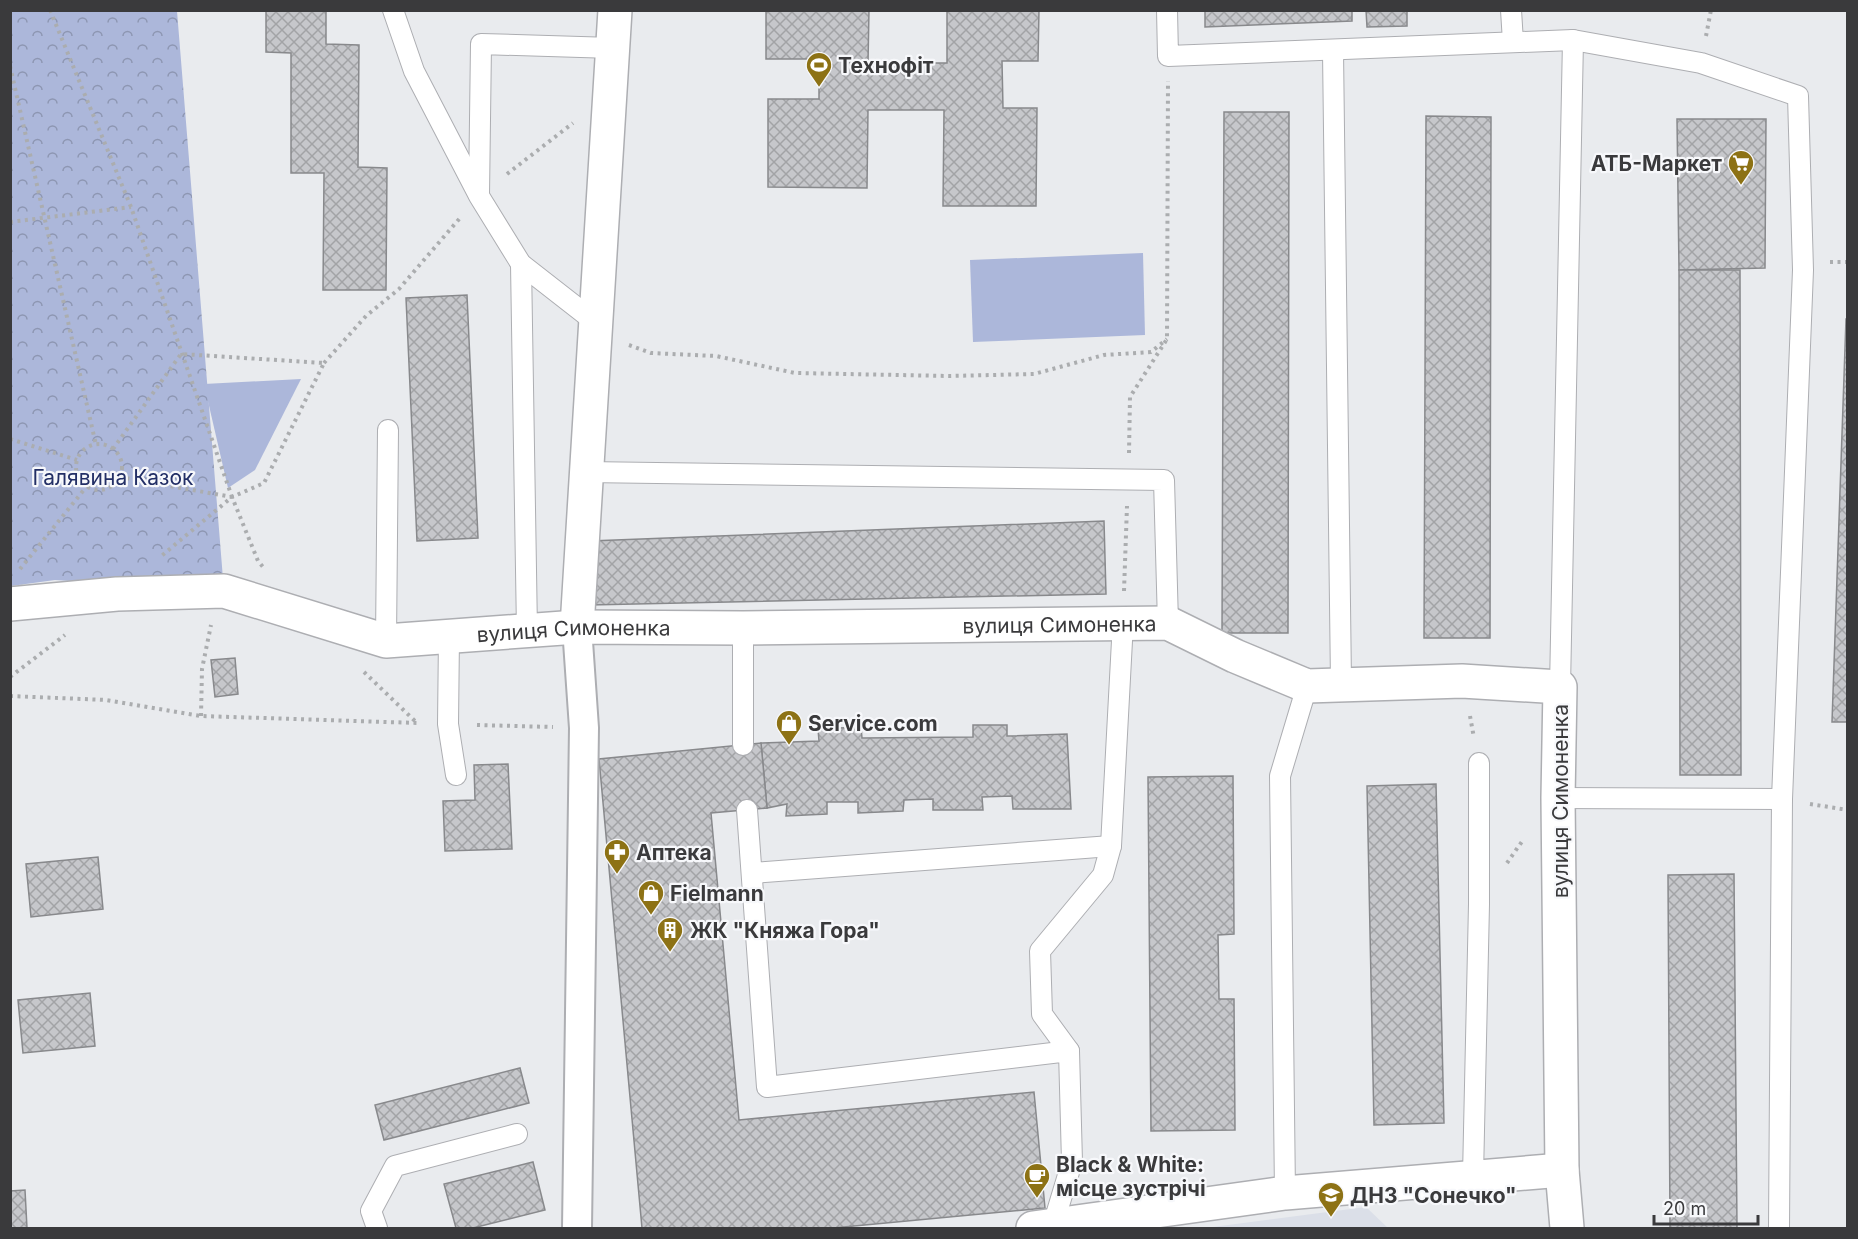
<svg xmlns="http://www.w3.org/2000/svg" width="1858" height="1239" viewBox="0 0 1858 1239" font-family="Inter,sans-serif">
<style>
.built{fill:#dbdfe8}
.park{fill:url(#park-crowns)}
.pitch{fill:#acb7da}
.building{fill:url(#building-cross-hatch);stroke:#88898c;stroke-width:1.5}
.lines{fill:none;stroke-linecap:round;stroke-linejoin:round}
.service-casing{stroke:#adaeb2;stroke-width:22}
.pedestrian-casing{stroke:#adaeb2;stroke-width:32}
.minor-casing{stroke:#adaeb2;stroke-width:36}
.path{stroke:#abadaf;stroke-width:4;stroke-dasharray:3 4.5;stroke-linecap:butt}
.service{stroke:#fff;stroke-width:20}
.pedestrian{stroke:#fff;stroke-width:28}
.minor{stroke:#fff;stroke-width:33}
.labels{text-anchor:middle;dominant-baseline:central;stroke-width:4.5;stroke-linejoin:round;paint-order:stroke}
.poi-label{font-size:21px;font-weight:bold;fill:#3a3a3c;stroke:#f7f8fb;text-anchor:start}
.park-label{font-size:21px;fill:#232f66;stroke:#f7f8fb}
.street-label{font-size:21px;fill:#3a3a3c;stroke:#f7f8fb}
</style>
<defs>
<pattern id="park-crowns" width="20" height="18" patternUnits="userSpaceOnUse" patternTransform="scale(1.5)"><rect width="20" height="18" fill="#acb7da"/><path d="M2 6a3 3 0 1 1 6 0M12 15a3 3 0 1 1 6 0" fill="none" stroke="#8d96b2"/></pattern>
<pattern id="building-cross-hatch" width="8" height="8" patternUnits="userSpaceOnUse" patternTransform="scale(1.5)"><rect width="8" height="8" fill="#c6c7cb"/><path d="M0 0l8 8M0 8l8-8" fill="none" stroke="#a2a3a6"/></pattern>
</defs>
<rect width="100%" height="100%" fill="#e9ebee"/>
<!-- built -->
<path class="built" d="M1366 1207 1388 1228H1205Z"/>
<!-- park -->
<path class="park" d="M10 11H177L224 591 55 580 11 586Z"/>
<!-- pitch -->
<g class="pitch">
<path d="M1143 253 1145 335 973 342 970 260Z"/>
<path d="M301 379 255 470 228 488 204 384Z"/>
</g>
<!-- building -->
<g class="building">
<path d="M266 10H326V44L359 45 358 167 387 168 386 290H323L324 173H291V53L266 52Z"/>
<path d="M766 10H869L868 63H947V10H1039L1038 61H1002L1003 108H1037L1036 206H943L944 110H868L867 188 768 187V99H819V59H766Z"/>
<path d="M1205 10H1352V21L1205 27Z"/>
<path d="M1366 10H1407V26L1367 27Z"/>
<path d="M1224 112H1289L1288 633H1222Z"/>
<path d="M1426 116 1491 117 1490 638H1424Z"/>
<path d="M1677 119H1766L1765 268 1679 270Z"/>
<path d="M1679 270H1740L1741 775H1680Z"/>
<path d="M467 295 478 538 417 541 406 298Z"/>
<path d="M1846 319H1848V722H1832Z"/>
<path d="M1104 521 1106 594 589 605 590 541Z"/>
<path d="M235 658 238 694 215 697 211 660Z"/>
<path d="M973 725H1007V736L1067 734 1071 809H1013L1012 796 982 797 983 810H933V799L904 800 903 811 858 813V802H827V814L786 816 787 804 767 808 761 743 819 741 818 729 861 727 862 738 973 737Z"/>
<path d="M761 743 767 808 711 813 739 1120 1034 1092 1045 1208 833 1228H642L599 759Z"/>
<path d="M508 764 512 849 445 851 443 801 475 800 474 765Z"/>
<path d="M1233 776 1234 934 1218 935 1219 999H1234L1235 1130 1151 1131 1148 777Z"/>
<path d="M1436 784 1444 1123 1374 1125 1367 786Z"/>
<path d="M98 857 103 909 31 917 26 864Z"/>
<path d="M1734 874 1737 1228H1670L1668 875Z"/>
<path d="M90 993 95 1046 23 1053 18 1000Z"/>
<path d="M520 1068 529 1103 384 1140 375 1105Z"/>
<path d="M533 1162 545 1210 473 1228H456L444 1184Z"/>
<path d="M25 1190 27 1228H10V1191Z"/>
</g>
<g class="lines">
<!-- service casing -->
<g class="service-casing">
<g id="service">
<path d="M393 10 414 71 479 196 521 264 594 321"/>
<path d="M1167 10 1168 56 1573 40 1701 63 1798 96 1803 270 1782 799 1779 1228"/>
<path d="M1511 10 1513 42"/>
<path d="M1333 51 1341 683"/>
<path d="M479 195 481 44 613 48"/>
<path d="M521 264 527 631"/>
<path d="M585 472 1164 480 1168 623"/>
<path d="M743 628V745"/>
<path d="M449 636 448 724 456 775"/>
<path d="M386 641 388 430"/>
<path d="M1560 687 1573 40"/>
<path d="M1558 798 1782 799"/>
<path d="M747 810 767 1087 1069 1051 1072 1162 1053 1225"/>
<path d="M752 873 1111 846"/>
<path d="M1069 1051 1042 1014 1040 951 1103 875 1111 846 1123 622"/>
<path d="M1473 1176 1479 904V763"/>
<path d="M1285 1193 1280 776 1307 686"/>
<path d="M377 1228 371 1211 395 1166 517 1134"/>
</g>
</g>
<!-- pedestrian casing -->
<g class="pedestrian-casing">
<path id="pedestrian" d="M577 1228 584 728 577 627"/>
</g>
<!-- minor casing -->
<g class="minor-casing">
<g id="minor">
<path id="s1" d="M10 604 117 594 224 591 386 641 577 627 743 628 1168 623 1235 656 1307 686 1462 681 1560 687 1558 798 1562 1170 1567 1228"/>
<path d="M577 627 615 10"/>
<path d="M1033 1228 1285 1193 1562 1170"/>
</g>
</g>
<!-- path -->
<g class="path">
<path d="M50 10 131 207 232 497"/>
<path d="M1706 36 1711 10"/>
<path d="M10 66 96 445"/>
<path d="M507 174 573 123"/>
<path d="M10 222 131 207"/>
<path d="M1830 262H1848"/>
<path d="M629 345 651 353 716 356 795 373 949 376 1034 374 1104 355 1151 352 1167 339"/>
<path d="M324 363 366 316 399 289 460 218"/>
<path d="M10 439 77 460"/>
<circle cx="99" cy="467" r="23"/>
<path d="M113 449 181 354 324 363 264 483 232 497 258 561 263 567"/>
<path d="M1129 453 1130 397 1167 339 1168 81"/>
<path d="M119 477 232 497 159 558"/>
<path d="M20 569 87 486"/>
<path d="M1124 591 1127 506"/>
<path d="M364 672 417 723"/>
<path d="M10 677 65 635"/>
<path d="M10 696 106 700 201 716 418 723"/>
<path d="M201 716 202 669 211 625"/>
<path d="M1470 716 1474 738"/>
<path d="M477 725 553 727"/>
<path d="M1810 804 1848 810"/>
<path d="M1507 863 1523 840"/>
</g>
<!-- service -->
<use href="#service" class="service"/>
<!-- pedestrian -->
<use href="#pedestrian" class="pedestrian"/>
<!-- minor -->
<use href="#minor" class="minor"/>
</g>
<!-- icons -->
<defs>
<g id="stadium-pin" transform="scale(1.35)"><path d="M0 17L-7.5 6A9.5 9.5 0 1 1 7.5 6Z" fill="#8d7215" stroke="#f7f8fb"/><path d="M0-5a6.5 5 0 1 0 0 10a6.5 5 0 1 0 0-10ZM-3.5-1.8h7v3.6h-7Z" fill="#fff"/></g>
<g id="supermarket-pin" transform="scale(1.35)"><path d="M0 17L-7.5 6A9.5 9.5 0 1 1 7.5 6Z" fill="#8d7215" stroke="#f7f8fb"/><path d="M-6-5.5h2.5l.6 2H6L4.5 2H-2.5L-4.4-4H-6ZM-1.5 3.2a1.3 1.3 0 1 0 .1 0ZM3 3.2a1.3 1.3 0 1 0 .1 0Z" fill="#fff"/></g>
<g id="shop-pin" transform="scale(1.35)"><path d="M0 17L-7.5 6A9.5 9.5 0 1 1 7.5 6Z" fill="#8d7215" stroke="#f7f8fb"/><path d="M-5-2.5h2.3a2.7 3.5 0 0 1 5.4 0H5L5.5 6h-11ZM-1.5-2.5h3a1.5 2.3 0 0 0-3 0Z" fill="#fff"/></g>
<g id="pharmacy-pin" transform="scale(1.35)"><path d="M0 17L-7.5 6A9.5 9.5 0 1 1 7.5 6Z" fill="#8d7215" stroke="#f7f8fb"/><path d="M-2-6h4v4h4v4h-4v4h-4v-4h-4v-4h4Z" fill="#fff"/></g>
<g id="building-pin" transform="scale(1.35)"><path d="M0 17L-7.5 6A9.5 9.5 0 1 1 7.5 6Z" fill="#8d7215" stroke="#f7f8fb"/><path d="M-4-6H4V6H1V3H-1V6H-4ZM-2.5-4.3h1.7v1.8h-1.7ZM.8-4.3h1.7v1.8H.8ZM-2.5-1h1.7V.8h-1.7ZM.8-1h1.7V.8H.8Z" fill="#fff"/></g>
<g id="cafe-pin" transform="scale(1.35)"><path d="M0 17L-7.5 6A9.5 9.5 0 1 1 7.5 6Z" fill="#8d7215" stroke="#f7f8fb"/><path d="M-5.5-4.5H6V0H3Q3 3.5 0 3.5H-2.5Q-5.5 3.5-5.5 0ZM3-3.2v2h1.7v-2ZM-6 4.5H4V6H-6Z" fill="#fff"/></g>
<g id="school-pin" transform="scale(1.35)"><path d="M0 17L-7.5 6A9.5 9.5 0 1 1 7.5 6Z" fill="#8d7215" stroke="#f7f8fb"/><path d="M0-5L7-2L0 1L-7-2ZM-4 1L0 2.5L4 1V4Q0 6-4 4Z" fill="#fff"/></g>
</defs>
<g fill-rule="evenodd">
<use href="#stadium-pin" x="819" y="65"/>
<use href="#supermarket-pin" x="1741" y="163"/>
<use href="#shop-pin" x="789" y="723"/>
<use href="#pharmacy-pin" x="617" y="852"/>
<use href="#shop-pin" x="651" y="893"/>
<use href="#building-pin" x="670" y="930"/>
<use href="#cafe-pin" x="1037" y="1176"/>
<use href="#school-pin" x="1331" y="1195"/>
</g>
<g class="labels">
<!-- poi labels -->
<g class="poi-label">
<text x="838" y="65">Технофіт</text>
<text x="1722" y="163" text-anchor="end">АТБ-Маркет</text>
<text x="808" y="723">Service.com</text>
<text x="636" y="852">Аптека</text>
<text x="670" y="893">Fielmann</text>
<text x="690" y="930">ЖК "Княжа Гора"</text>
<text x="1056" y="1164">Black &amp; White:<tspan x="1056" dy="24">місце зустрічі</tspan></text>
<text x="1350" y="1195">ДНЗ "Сонечко"</text>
</g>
<!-- park labels -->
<g class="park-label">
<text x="113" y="477">Галявина Казок</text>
</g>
<!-- street labels -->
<g class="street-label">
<text stroke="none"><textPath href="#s1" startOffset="1058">вулиця Симоненка</textPath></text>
<text stroke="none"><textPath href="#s1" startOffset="572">вулиця Симоненка</textPath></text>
<text transform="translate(1560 801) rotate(-90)">вулиця Симоненка</text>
</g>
</g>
<!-- border -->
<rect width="1858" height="1239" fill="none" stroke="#3a3a3c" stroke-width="24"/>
<!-- scale -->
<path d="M1654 1215v9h104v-9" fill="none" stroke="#3a3a3c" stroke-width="3"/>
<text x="1663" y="1215" font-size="18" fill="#3a3a3c" stroke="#f7f8fb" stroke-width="4.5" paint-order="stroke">20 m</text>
</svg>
